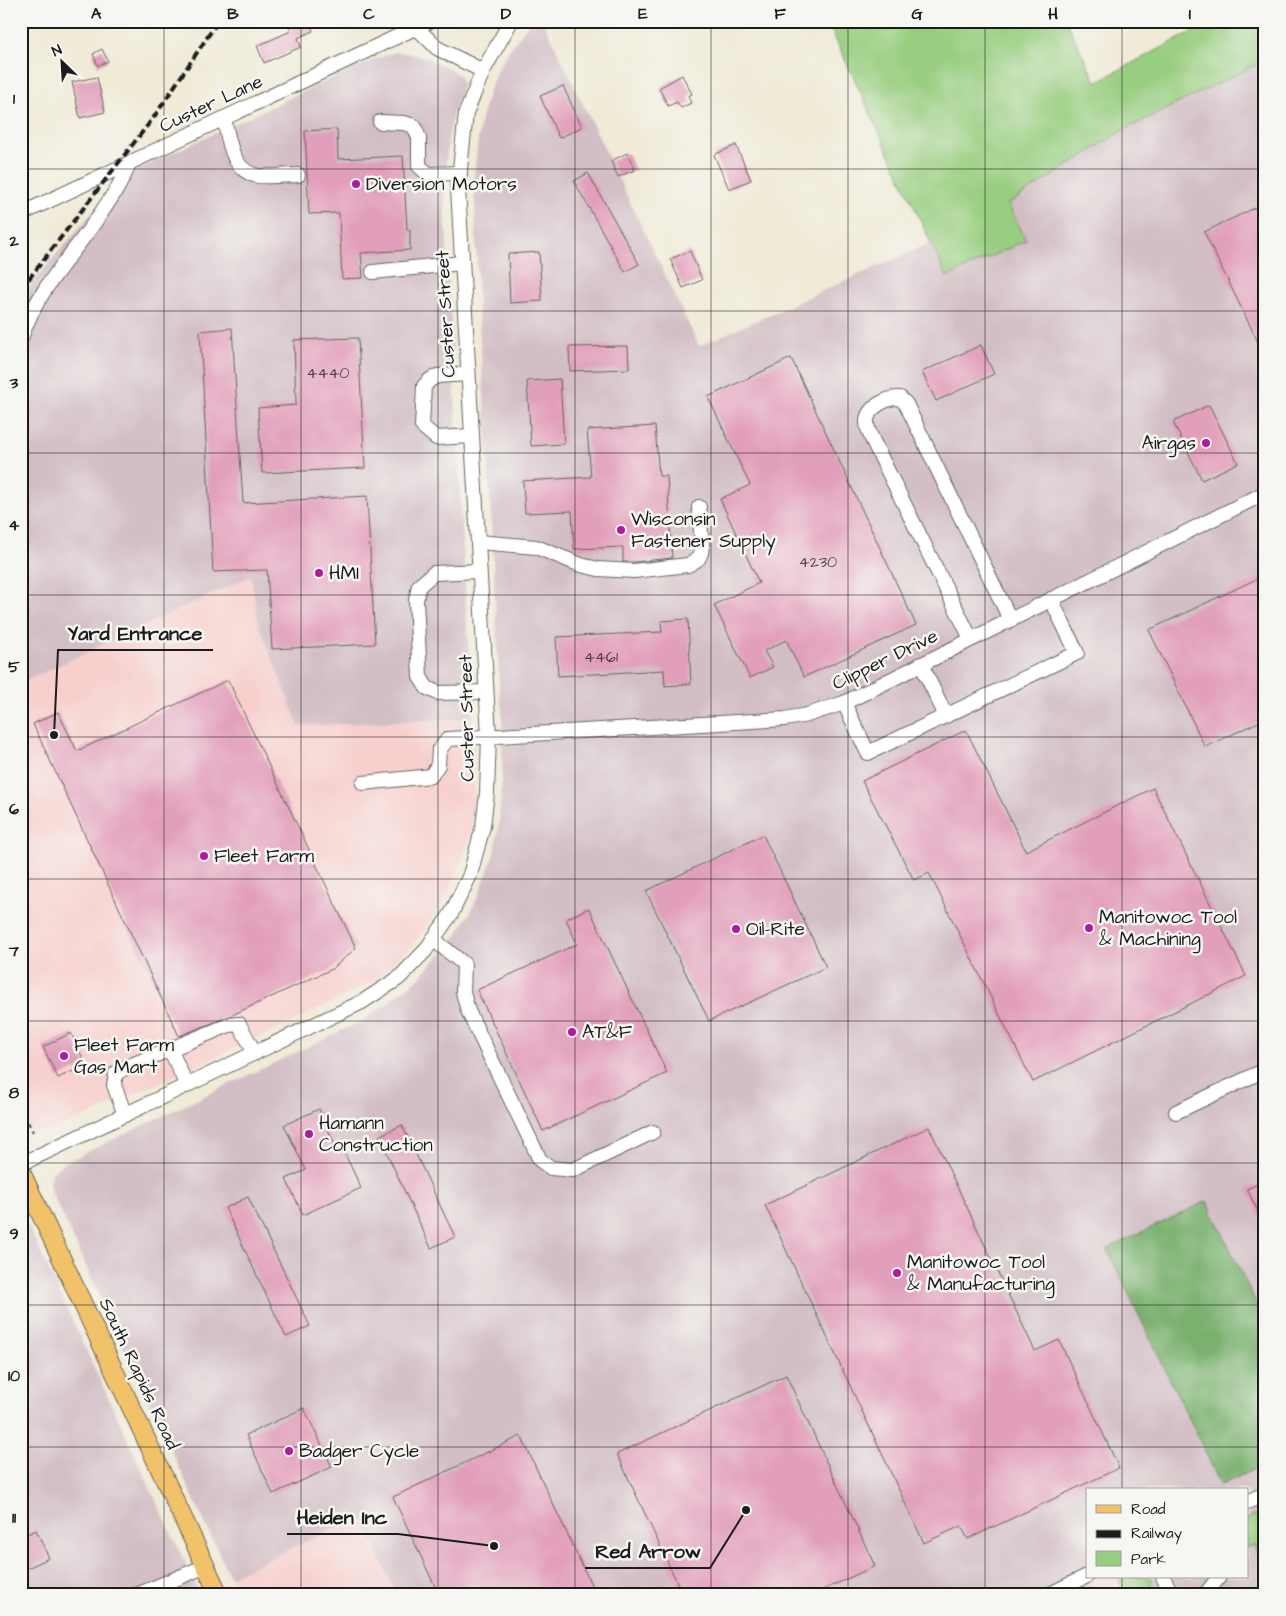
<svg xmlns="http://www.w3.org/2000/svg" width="1286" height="1616" viewBox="0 0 1286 1616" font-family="'Architects Daughter',sans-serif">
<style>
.built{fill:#f7d0ce}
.industrial{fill:#d2bec4}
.green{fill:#98ce7f;stroke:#5a754e}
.forest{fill:#7ab16e;stroke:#4b6645}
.building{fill:#e29fbb}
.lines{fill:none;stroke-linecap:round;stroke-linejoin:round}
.minor-casing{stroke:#66645d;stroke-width:16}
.major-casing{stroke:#66645d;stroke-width:20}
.path{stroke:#66645d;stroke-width:2.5;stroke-dasharray:4 4;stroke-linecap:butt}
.minor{stroke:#fff;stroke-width:14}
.major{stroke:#f2c26a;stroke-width:18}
.rail{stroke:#1c1c1c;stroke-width:4;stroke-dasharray:8 4;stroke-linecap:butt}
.grid{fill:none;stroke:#1c1c1c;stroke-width:1;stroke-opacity:0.55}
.poi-dot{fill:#b5179e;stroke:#f6f6f2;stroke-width:2}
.labels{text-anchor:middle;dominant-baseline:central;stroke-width:5;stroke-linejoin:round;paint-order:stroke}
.number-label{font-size:16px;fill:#4e3d44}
.street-label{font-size:19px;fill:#1c1c1c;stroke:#f6f6f2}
.poi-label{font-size:19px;fill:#1c1c1c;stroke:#f6f6f2;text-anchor:start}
.leader{fill:none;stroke:#1c1c1c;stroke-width:2}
.callout-dot{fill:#1c1c1c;stroke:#f6f6f2;stroke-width:2}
.callout-label{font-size:20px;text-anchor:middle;font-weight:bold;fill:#1c1c1c;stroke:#f6f6f2;stroke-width:5;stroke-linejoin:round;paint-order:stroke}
.neatline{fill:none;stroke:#1c1c1c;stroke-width:2}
.grid-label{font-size:16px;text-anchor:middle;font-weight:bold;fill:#1c1c1c}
</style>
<rect width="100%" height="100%" fill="#f6f6f2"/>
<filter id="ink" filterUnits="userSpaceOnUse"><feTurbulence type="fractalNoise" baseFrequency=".02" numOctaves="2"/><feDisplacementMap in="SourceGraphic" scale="10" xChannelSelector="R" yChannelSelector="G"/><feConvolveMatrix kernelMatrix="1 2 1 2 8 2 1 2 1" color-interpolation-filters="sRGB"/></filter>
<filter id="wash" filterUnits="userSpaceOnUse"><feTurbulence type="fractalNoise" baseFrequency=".0096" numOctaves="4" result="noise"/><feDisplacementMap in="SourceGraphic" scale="20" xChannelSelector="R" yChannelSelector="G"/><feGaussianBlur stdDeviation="1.12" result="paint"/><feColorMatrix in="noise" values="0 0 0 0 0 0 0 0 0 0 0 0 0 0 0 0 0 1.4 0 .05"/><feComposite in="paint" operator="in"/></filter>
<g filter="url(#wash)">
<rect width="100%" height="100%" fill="#f0ead6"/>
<!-- built -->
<g class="built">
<path d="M251 576 259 625 299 726 472 718 475 762 474 796 470 837 463 857 449 889 436 914 409 949 374 981 294 1021 87 1116 53 1130 36 1132 22 1129 21 683Z"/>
<path d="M361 1516 397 1595H238L230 1577Z"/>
<path d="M1087 1577H1127L1136 1595H1096Z"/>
</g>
<!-- industrial -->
<g class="industrial">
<path d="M531 21H543L699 346 930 243 947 277 1026 239 1008 204 1122 131 1265 60V1595H1136L1127 1577H1247V1490H1087V1577L1096 1595H397L361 1516 230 1577 51 1191 49 1184 52 1173 62 1164 364 1020 385 1005 419 978 455 938 470 913 481 889 494 854 499 823 502 775V709L500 700 489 476 478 307 474 175 480 123 489 90 497 71 510 49Z"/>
<path d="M395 52 406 53 424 57 442 65 459 75 463 85 453 114 448 141 444 188 472 718 299 726 259 625 251 576 21 683V296L123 176 367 62Z"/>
<path d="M21 1212 26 1221 200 1595H21Z"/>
</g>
<!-- green -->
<g class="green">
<path d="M827 21H1066L1096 82 1213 21H1261L1265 29V60L1122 131 1008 204 1026 240 947 277Z"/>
<path d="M1265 1510V1568L1254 1545 1247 1548V1519Z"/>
<path d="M1129 1577H1150L1152 1580 1150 1587 1142 1595H1126L1119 1581Z"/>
</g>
<!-- forest -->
<path class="forest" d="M1207 1201 1265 1322V1464L1221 1485 1107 1249Z"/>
<g id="blocks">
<!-- building -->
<g class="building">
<path d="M287 21H309L313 31 298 38 301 47 264 63 257 46 291 31Z"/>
<path d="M102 49 108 61 98 66 93 54Z"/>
<path d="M682 75 692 94 688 96 691 103 681 108 677 102 668 106 659 88Z"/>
<path d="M97 77 105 112 80 118 72 82Z"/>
<path d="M563 86 582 127 559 138 540 96Z"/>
<path d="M337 129 338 159 403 156 407 230H410V250L361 253 363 278 342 279 339 213 309 214 305 131Z"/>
<path d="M736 145 751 180 729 189 714 155Z"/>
<path d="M627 153 635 170 618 177 611 161Z"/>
<path d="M588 173 639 264 625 272 574 181Z"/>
<path d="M1265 203V356L1204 232Z"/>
<path d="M690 251 702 280 683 288 670 259Z"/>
<path d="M539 252 542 301 510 303 508 254Z"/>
<path d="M232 328 243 503 367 496 375 644 272 649 267 570 213 572 200 331Z"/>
<path d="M358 338 365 468 262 473 258 408 296 405 294 340Z"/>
<path d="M981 345 994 374 936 401 922 372Z"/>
<path d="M628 346 629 369 570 371 569 347Z"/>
<path d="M791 358 916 625 804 677 786 640 764 651 773 667 750 678 714 605 759 583 720 499 750 485 708 397Z"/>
<path d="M560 379 564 444 531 446 527 381Z"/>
<path d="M1209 405 1238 463 1202 480 1173 422Z"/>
<path d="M655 426 659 476H667L672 558 634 562H623V547L574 549 572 511 525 513 523 481 591 477 587 430Z"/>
<path d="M1265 575V719L1205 747 1149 630Z"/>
<path d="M688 619 691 684 665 686 664 670 558 676 556 637 662 632 661 621Z"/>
<path d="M228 680 356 948 332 969 230 1016 179 1036 33 724 58 712 77 751Z"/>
<path d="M966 730 1026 851 1153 788 1246 976 1033 1082 929 873 914 880 862 781Z"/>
<path d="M763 835 826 967 709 1021 646 891Z"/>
<path d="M589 908 667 1073 543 1131 477 990 577 944 566 919Z"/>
<path d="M71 1033 86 1065 58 1078 43 1047Z"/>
<path d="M319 1109 339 1154 344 1152 361 1188 303 1215 286 1179 306 1170 284 1125Z"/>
<path d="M402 1125 455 1237 431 1248 379 1136Z"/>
<path d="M929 1127 1035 1351 1059 1340 1119 1468 968 1539 961 1526 924 1543 765 1205Z"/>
<path d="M1265 1181V1226L1247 1189Z"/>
<path d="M248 1197 310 1326 286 1337 225 1208Z"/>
<path d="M786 1375 875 1566 812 1595H683L617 1454Z"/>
<path d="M304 1408 332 1467 273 1494 246 1435Z"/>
<path d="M521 1436 596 1595H439L393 1497Z"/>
<path d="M36 1530 49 1558 21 1571V1537Z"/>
</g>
</g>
</g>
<g filter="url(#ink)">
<use href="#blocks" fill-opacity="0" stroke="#66645d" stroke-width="1"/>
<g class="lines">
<!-- minor casing -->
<g class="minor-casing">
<g id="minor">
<path d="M417 28 437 48 483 71"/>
<path d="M224 119C229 139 231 168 254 175 263 178 288 175 298 175"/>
<path d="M380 122 404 123 414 126 419 138V166L428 174 460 173"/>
<path d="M21 214 430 21"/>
<path d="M373 272 462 263"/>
<path d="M21 338C38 287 75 253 103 210 114 194 123 181 129 163"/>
<path d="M468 374 437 376 430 380 424 386 422 426 436 438 472 436"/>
<path d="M478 542 536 547 581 565 598 569 634 571 688 565 698 559 701 553 702 545 699 507"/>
<path d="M479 571 434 573 419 586 416 600 420 677 427 688 438 693 486 692"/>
<path d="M971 639 872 439C870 434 867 428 867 423 866 408 887 397 900 398L906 404 1010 619"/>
<path d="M921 664 946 716"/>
<path d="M844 703 868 753 1077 653 1051 599"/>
<path d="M363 783 431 776 438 765 439 750 448 739 785 719 807 715 844 703 1265 493"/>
<path d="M433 939 464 964 463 992 468 1011 540 1160 551 1168 573 1170 653 1132"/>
<path d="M170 1049 187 1086"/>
<path d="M1176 1112 1265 1070"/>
<path d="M125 1115 114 1085 116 1073 127 1067 229 1025 239 1024 255 1053"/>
<path d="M21 1164 362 1002 399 978 425 951 451 914 470 875 483 826 487 793 489 736 458 188 466 113 483 71 511 21"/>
<path d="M1247 1502 1265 1494"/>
<path d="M1163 1577 1172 1595"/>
<path d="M137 1595 206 1566"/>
<path d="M1048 1595 1087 1576"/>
<path d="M1205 1595 1219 1577"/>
</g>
</g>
<!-- major casing -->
<g class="major-casing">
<path id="major" d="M21 1172 219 1595"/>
</g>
<!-- path -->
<path class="path" d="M21 1108 33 1132"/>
<!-- minor -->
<use href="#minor" class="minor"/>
<!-- major -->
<use href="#major" class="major"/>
<!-- rail -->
<path class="rail" d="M21 289 154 117 218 21"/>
</g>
</g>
<!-- grid -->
<path class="grid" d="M164 21V1595M301 21V1595M438 21V1595M575 21V1595M711 21V1595M848 21V1595M985 21V1595M1122 21V1490M21 169H1265M21 311H1265M21 453H1265M21 595H1265M21 737H1265M21 879H1265M21 1021H1265M21 1163H1265M21 1305H1265M21 1447H1265M1122 1577V1595"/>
<!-- markers -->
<g class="poi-dot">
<circle cx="356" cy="184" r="5"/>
<circle cx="1206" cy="443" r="5"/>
<circle cx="621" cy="530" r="5"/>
<circle cx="319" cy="573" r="5"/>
<circle cx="204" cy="856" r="5"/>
<circle cx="1089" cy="928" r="5"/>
<circle cx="736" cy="929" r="5"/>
<circle cx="572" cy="1032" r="5"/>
<circle cx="64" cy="1056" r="5"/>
<circle cx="309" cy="1134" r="5"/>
<circle cx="897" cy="1273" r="5"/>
<circle cx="289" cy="1451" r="5"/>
</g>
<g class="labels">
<!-- number labels -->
<g class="number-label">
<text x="328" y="373">4440</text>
<text x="818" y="562">4230</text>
<text x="601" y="657">4461</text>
</g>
<!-- street labels -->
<g class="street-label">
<text transform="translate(211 104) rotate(-25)">Custer Lane</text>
<text transform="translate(446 314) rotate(-93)">Custer Street</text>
<text transform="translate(885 660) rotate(-26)">Clipper Drive</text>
<text transform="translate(467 718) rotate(-91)">Custer Street</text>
<text transform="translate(139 1374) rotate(65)">South Rapids Road</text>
</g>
<!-- poi labels -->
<g class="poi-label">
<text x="366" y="184">Diversion Motors</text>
<text x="1196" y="443" text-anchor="end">Airgas</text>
<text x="631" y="519">Wisconsin<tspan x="631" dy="22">Fastener Supply</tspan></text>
<text x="329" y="573">HMI</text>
<text x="214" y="856">Fleet Farm</text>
<text x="1099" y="917">Manitowoc Tool<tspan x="1099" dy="22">&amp; Machining</tspan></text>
<text x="746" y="929">Oil-Rite</text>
<text x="582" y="1032">AT&amp;F</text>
<text x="74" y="1045">Fleet Farm<tspan x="74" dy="22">Gas Mart</tspan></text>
<text x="319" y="1123">Hamann<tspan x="319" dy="22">Construction</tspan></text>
<text x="907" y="1262">Manitowoc Tool<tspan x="907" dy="22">&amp; Manufacturing</tspan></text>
<text x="299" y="1451">Badger Cycle</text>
</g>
</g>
<!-- callouts -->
<path class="leader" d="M54 735L58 650H213M494 1546L398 1534H287M746 1510L710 1568H585"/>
<g class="callout-dot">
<circle cx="54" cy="735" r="5"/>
<circle cx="494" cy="1546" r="5"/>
<circle cx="746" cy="1510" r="5"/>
</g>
<g class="callout-label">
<text x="135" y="640">Yard Entrance</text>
<text x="342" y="1524">Heiden Inc</text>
<text x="648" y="1558">Red Arrow</text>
</g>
<!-- margin -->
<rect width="1286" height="1616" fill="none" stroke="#f6f6f2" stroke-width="55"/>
<!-- legend -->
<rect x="1086" y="1488" width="162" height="90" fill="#f6f6f2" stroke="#9f9f9c"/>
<rect x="1096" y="1505" width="25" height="8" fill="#f2c26a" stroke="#9f9f9c"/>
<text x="1131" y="1514" font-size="15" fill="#1c1c1c">Road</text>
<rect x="1096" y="1530" width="25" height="8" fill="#1c1c1c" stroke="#9f9f9c"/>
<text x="1131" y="1538" font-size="15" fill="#1c1c1c">Railway</text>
<rect x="1096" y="1551" width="25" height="15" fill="#98ce7f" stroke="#9f9f9c"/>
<text x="1131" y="1564" font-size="15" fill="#1c1c1c">Park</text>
<!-- north arrow -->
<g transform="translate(62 62) rotate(335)" stroke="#f6f6f2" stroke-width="4" paint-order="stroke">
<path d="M0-4L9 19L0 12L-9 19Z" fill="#1c1c1c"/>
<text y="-8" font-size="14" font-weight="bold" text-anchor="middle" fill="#1c1c1c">N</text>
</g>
<rect x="28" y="28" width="1230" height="1560" class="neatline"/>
<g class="grid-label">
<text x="96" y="19">A</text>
<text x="233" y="19">B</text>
<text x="369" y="19">C</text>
<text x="506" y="19">D</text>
<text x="643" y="19">E</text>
<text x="780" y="19">F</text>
<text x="917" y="19">G</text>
<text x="1053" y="19">H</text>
<text x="1190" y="19">I</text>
<text x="14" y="104">1</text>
<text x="14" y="246">2</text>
<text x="14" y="388">3</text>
<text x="14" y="530">4</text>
<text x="14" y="672">5</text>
<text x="14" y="814">6</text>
<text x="14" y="956">7</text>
<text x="14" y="1098">8</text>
<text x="14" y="1239">9</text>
<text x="14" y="1381">10</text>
<text x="14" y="1523">11</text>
</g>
</svg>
